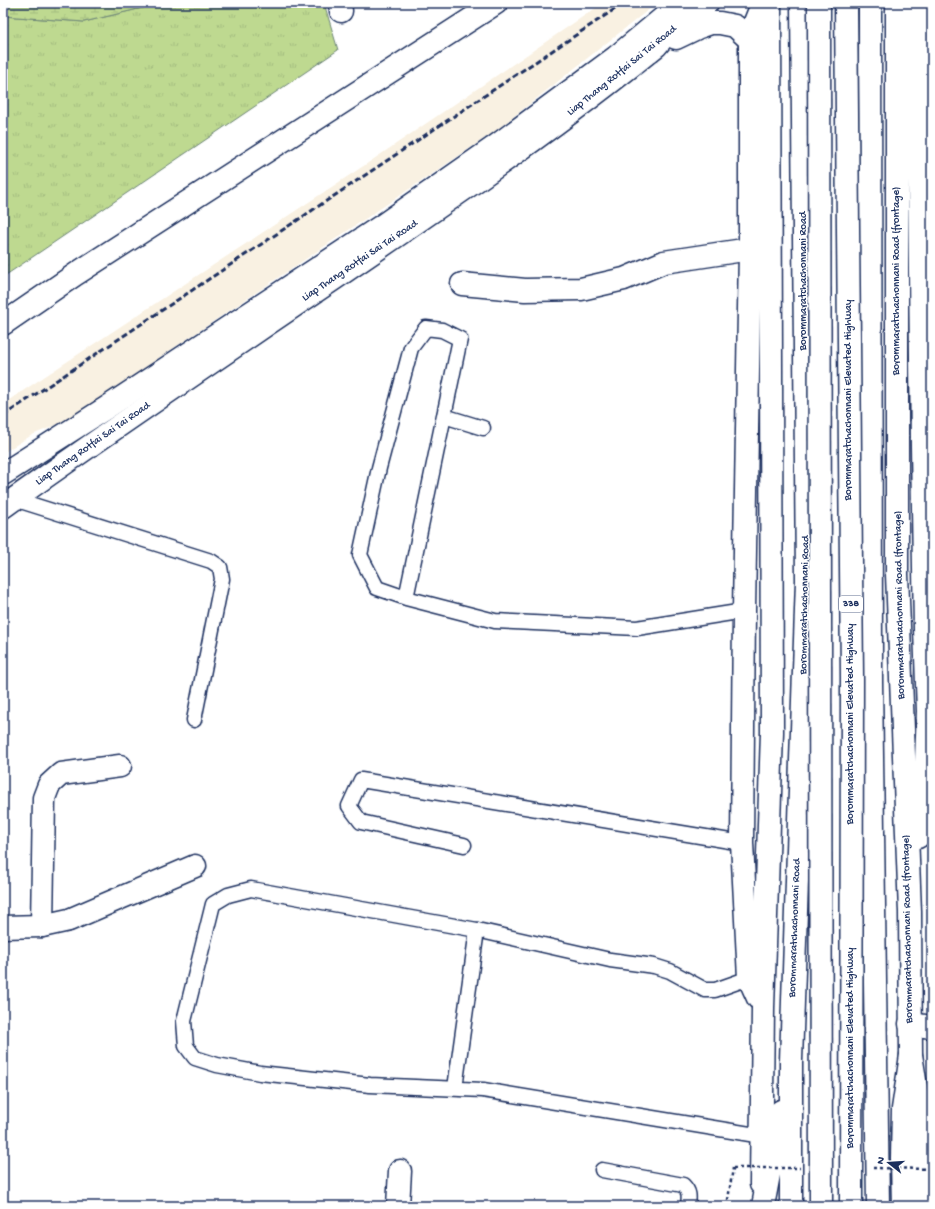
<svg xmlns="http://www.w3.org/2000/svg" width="935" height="1209" viewBox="0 0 935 1209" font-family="'Gochi Hand',sans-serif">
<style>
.built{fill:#f9f1e2}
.grass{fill:url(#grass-tufts);stroke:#6c8477}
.wetland{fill:url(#wetland-marsh);stroke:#6c8477}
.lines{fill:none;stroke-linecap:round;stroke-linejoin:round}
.lane-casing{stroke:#1b2f5e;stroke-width:17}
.street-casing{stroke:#1b2f5e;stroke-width:25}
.secondary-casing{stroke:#1b2f5e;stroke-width:25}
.primary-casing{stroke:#1b2f5e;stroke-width:25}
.path{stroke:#1b2f5e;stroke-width:2.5;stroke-dasharray:3 3;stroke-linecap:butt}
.lane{stroke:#fff;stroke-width:14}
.street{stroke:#fff;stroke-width:22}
.secondary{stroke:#fff;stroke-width:22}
.primary{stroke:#fff;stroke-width:22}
.rail{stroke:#1b2f5e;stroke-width:3;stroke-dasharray:6 3;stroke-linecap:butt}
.primary-bridge-casing{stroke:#1b2f5e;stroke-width:25;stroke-linecap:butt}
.path-bridge{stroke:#1b2f5e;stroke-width:2.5;stroke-dasharray:3 3;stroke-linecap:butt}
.primary-bridge{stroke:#fff;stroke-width:22}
.labels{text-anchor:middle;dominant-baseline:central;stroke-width:3;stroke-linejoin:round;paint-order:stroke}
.shield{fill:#fff;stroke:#5f6d8e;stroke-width:1}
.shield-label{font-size:10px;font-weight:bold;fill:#1b2f5e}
.street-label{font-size:11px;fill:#1b2f5e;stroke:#fff}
</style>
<defs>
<pattern id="grass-tufts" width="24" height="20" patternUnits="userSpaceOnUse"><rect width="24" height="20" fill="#bed990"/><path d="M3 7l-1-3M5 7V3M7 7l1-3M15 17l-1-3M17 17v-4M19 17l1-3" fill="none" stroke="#a3bb7f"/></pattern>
<pattern id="wetland-marsh" width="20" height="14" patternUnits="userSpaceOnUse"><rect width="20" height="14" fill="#bed990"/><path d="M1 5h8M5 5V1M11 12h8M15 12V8" fill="none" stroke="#a3bb7f"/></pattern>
</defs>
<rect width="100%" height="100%" fill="#fff"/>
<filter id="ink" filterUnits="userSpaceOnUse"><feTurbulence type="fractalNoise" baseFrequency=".025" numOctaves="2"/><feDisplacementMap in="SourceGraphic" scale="8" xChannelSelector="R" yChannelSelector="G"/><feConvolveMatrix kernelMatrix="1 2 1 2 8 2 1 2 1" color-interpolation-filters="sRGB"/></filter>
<g filter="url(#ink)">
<!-- built -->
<path class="built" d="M603 3H657L494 132 64 422 32 435 3 453V404L365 165Z"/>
<!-- grass -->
<path class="grass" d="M163 3H324L338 50 3 277V16L84 22Z"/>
<!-- wetland -->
<path class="wetland" d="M3 3H163L84 22 3 16Z"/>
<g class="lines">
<!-- lane casing -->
<g class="lane-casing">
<g id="lane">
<path d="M444 416 483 428"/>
<path d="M14 499 211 561 220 567 222 579 194 720"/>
<path d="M406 598 460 339 442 330 426 328 411 348 379 468 360 555 377 588 406 598 495 621 637 628 744 611"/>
<path d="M464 845 361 822 349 806 361 780 742 843"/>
<path d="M749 978 715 990H705L670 971 654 966 610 960 477 930 251 889 228 895 213 904 184 1021 186 1046 195 1058 217 1065 260 1073 370 1085 483 1090 762 1136"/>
<path d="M455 1088 477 930"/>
<path d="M602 1170 683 1185C690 1192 689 1197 688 1206"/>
</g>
</g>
<!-- street casing -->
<g class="street-casing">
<g id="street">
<path d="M340 3 341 11"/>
<path d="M462 284 525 290 581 289 624 279 664 262 750 249"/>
<path d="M3 324 76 274 496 3"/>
<path d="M42 926 44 798 49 785 61 774 120 766"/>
<path d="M3 927 42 926 69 920 195 866"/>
<path d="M910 1024 932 1027"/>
<path d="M398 1206 400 1171"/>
</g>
</g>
<!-- secondary casing -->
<g class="secondary-casing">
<g id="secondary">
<path d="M897 3V574L910 912 911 1055 918 1098 923 1145 924 1206"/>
<path d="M917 3 922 446 925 629 928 711 926 762 918 837"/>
<path d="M676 38 697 28 711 23H720L735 26 750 40"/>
<path d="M3 474 106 408 380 227 493 148 616 57 681 3"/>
<path d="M3 507C112 429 223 354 334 279 443 204 553 130 656 46L662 39 707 3"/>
<path d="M758 998 749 978 742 843 744 611 750 249V40L755 22 759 12 769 3"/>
<path d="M761 1184 763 1008 772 732 770 3"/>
</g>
</g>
<!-- primary casing -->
<g class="primary-casing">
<g id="primary">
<path d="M870 3 871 682 878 1206"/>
<path d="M763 1206 781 1111"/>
<path d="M791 1206V1061L807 580 802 3"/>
<path d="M903 1206 902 1158 903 1109 911 1055"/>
</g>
</g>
<!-- path -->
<path class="path" d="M727 1206 733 1168"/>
<!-- lane -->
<use href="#lane" class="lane"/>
<!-- street -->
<use href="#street" class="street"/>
<!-- secondary -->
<use href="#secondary" class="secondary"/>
<!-- primary -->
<use href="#primary" class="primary"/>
<!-- rail -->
<path class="rail" d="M3 416 624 3"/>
<!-- primary-bridge casing -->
<g class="primary-bridge-casing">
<g id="primary-bridge">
<path d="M819 3 821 1206"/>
<path d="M846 3 852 678 851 1206"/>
</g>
</g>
<!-- path-bridge -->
<g class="path-bridge">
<path d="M733 1168H800"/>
<path d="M873 1168 932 1169"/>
</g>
<!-- primary-bridge -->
<use href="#primary-bridge" class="primary-bridge"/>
</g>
</g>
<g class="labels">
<!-- shield labels -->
<rect class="shield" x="839" y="596" width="24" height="16" rx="3"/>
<g class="shield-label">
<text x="851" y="604">338</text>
</g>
<!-- street labels -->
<g class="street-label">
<text transform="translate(622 71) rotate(-39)">Liap Thang Rotfai Sai Tai Road</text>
<text transform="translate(360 261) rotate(-34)">Liap Thang Rotfai Sai Tai Road</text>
<text transform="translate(804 281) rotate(-90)">Borommaratchachonnani Road</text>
<text transform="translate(897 281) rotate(-90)">Borommaratchachonnani Road (frontage)</text>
<text transform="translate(849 400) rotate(-90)">Borommaratchachonnani Elevated Highway</text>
<text transform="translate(93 444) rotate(-35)">Liap Thang Rotfai Sai Tai Road</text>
<text transform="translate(805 605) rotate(-89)">Borommaratchachonnani Road</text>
<text transform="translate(900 605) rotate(-91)">Borommaratchachonnani Road (frontage)</text>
<text transform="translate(851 724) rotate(-90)">Borommaratchachonnani Elevated Highway</text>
<text transform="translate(795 928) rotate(-88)">Borommaratchachonnani Road</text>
<text transform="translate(908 929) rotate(-91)">Borommaratchachonnani Road (frontage)</text>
<text transform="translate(851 1048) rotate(-90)">Borommaratchachonnani Elevated Highway</text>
</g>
</g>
<!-- margin -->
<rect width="935" height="1209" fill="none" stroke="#fff" stroke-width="16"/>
<rect x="8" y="8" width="919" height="1193" fill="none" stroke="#1b2f5e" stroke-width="1.5" filter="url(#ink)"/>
<!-- north arrow -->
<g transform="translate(889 1163) rotate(287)" stroke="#ffffff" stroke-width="3" paint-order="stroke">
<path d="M0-3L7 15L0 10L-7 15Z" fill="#1b2f5e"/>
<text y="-6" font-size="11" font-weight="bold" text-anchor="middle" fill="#1b2f5e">N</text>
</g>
</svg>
